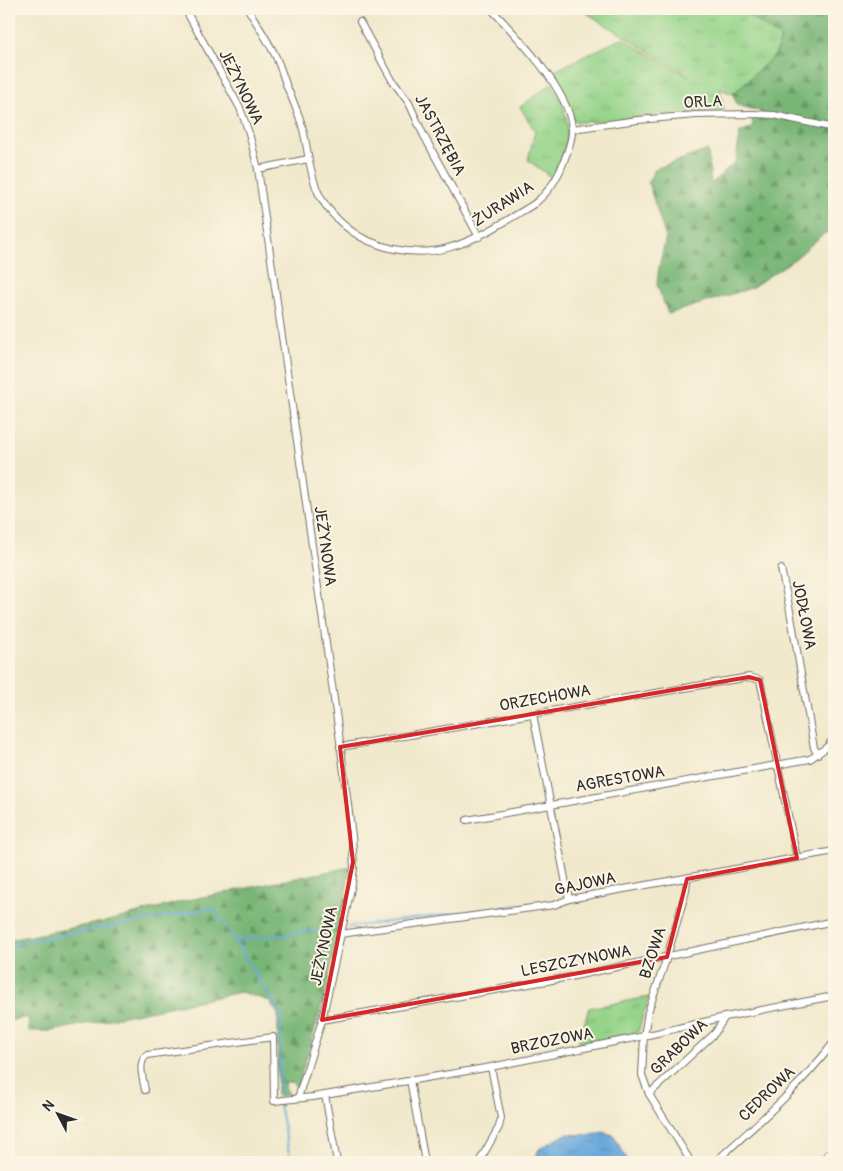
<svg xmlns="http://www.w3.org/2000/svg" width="843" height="1171" viewBox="0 0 843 1171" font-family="Pangolin,sans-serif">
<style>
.grass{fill:url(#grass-tufts);stroke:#60805a}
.forest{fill:url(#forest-firs);stroke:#527050}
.water{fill:url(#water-ripples);stroke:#4a6982}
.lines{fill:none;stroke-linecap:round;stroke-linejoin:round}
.stream{stroke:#68a7da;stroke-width:2}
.minor-casing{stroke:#706e63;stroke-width:8}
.minor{stroke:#fff;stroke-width:6}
.marked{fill:none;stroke:#d62828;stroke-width:4;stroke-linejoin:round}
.labels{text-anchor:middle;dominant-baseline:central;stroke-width:4;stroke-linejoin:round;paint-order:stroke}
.street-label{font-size:16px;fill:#2b2b2b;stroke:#fcf5e5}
</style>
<defs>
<pattern id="grass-tufts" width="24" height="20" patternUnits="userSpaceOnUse" patternTransform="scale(1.25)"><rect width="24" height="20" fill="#96d48a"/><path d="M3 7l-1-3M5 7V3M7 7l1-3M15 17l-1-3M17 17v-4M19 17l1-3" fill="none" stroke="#81b677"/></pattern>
<pattern id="forest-firs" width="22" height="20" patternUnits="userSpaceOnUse" patternTransform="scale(1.25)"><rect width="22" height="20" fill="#78b676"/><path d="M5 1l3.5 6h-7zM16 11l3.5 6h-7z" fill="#639461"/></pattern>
<pattern id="water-ripples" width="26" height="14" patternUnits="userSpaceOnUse" patternTransform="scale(1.25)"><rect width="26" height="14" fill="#68a7da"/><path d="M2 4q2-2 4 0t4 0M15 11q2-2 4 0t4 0" fill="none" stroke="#5688b1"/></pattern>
</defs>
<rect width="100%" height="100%" fill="#fcf5e5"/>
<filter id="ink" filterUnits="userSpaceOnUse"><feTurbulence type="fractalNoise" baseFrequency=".02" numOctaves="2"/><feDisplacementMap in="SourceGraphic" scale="10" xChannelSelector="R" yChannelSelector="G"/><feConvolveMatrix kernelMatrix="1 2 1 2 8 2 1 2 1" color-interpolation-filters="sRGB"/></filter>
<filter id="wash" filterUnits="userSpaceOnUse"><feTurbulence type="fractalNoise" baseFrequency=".0096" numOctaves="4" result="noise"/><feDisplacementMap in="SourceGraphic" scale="20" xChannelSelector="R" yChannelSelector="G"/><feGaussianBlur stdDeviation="1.12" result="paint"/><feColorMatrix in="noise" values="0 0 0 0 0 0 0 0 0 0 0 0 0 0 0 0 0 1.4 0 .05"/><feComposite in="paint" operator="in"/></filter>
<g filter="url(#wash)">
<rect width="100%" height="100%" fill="#f1e9cc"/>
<!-- grass -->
<g class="grass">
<path d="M580 9H718L722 12 726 9H740L781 38 775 55 733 94 720 89 724 111 663 114 608 121 577 122 574 120 562 88 550 73 622 38 679 72 689 76Z"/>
<path d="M552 83C556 92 561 100 564 109 572 132 564 157 552 178L528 160 535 131 520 107Z"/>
<path d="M649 997 638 1032 578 1044 589 1008Z"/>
</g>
<!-- forest -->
<g class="forest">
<path d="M740 9H834V227L821 236 796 258 751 288 668 314 657 285 659 266 666 238 648 182 655 169 708 150 711 184 736 161 740 132 753 127 752 118 763 112 737 105 733 94 775 55 781 39Z"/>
<path d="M350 867C340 942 320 1016 297 1088L292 1082 286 1083 284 1087 289 1094 277 1097 278 1014 269 1001 241 992 52 1031H29L28 1017 9 1021V940L108 921 184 901Z"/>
</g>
<!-- water -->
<path class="water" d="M603 1132 613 1135 629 1162H533L539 1149 566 1134 590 1135Z"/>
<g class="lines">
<!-- stream -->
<g class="stream">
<path d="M348 927 530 904"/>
<path d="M236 941 336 928"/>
<path d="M9 945 213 908 235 941 281 1015 280 1093"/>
<path d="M279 1105 291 1162"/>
</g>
</g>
</g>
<g filter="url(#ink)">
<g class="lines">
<!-- minor casing -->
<g class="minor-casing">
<g id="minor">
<path d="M185 9 240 108 249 133 258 169 339 734 352 836 354 867 352 884 322 1020 298 1098"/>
<path d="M248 9C257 24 267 39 275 55 280 65 283 76 287 87 292 98 297 110 301 122 308 144 308 170 318 192 327 212 348 232 369 241 435 269 478 238 534 204 548 193 558 178 564 161 568 151 573 138 572 128 569 90 517 36 491 9"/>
<path d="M360 22 392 80 409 103 423 134 479 237"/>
<path d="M572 129 638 120 696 115 753 114 774 115 834 128"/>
<path d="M258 169 308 159"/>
<path d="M781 569 790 611 814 748 818 754"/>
<path d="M533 714 569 899"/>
<path d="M340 747 749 677 760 680 797 858"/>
<path d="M467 820 810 759 827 747 834 738"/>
<path d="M687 879 686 891 667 957 648 1012 644 1036 642 1075 649 1094 691 1162"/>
<path d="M340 934 554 905 569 899 834 851"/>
<path d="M322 1020 570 977 834 921"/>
<path d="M410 1080 425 1162"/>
<path d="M145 1090C143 1078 137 1063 147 1055L273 1037 274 1101 313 1097 491 1067 644 1036 725 1017 834 996"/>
<path d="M649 1094 715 1033 725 1017"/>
<path d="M325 1095 337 1162"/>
<path d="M9 1151V1154"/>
<path d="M479 1162 499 1127 501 1118 491 1067"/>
<path d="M715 1162C757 1124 800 1087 834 1042"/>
<path d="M820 1162 834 1149"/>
</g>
</g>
<!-- minor -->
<use href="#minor" class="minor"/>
</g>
</g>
<!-- marked area -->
<path class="marked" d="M749 677 760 680 797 858 687 879 667 957 322 1020 353 862 340 747Z"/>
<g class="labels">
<!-- street labels -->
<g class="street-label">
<text transform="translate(241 87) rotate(64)">JEŻYNOWA</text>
<text transform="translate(703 102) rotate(-3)">ORLA</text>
<text transform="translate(440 135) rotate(62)">JASTRZĘBIA</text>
<text transform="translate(503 204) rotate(-33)">ŻURAWIA</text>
<text transform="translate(325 546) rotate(82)">JEŻYNOWA</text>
<text transform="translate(804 615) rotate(79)">JODŁOWA</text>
<text transform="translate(545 698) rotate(-10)">ORZECHOWA</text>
<text transform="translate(620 779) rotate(-10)">AGRESTOWA</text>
<text transform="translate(585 884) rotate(-12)">GAJOWA</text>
<text transform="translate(324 946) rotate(-78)">JEŻYNOWA</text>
<text transform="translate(653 953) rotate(-72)">BZOWA</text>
<text transform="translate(576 961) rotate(-11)">LESZCZYNOWA</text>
<text transform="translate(552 1041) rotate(-11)">BRZOZOWA</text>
<text transform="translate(679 1047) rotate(-44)">GRABOWA</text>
<text transform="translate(767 1094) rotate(-44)">CEDROWA</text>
</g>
</g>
<!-- margin -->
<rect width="843" height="1171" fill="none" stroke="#fcf5e5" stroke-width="30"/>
<!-- north arrow -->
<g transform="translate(58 1114) rotate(311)" stroke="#fcf5e5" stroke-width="4" paint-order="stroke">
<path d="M0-4L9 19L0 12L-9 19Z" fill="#2b2b2b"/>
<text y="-8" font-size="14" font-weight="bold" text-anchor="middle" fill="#2b2b2b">N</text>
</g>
</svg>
